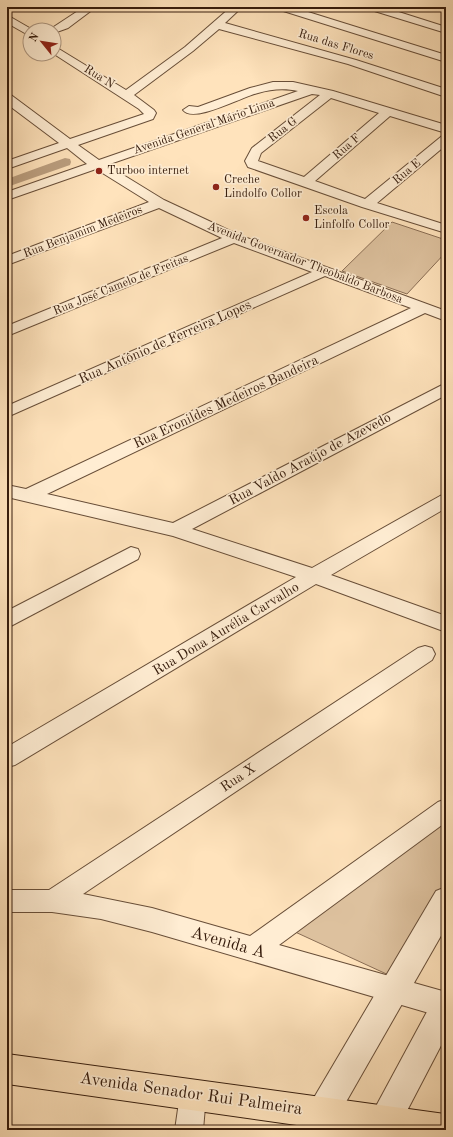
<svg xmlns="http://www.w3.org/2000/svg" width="453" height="1137" viewBox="0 0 453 1137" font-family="'Old Standard TT',serif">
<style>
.green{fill:#ddc19e;stroke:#8a6e55}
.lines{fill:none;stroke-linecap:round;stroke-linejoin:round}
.canal{fill:#bb9f80;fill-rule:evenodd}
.minor-casing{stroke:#684e38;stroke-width:2}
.tertiary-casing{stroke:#684e38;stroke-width:2}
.primary-casing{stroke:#361c0c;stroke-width:2}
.minor{fill:#ffedd3;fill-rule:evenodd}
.tertiary{fill:#ffedd3;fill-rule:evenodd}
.primary{fill:#ffe3bc;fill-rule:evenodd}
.poi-dot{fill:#8f2418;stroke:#ffedd3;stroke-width:1.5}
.labels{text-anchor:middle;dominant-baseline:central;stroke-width:3.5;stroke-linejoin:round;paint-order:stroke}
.far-street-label{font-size:12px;fill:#361c0c;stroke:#ffedd3}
.far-poi-label{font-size:12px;fill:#361c0c;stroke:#ffedd3;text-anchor:start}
.street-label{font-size:14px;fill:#361c0c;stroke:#ffedd3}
.near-street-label{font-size:17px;fill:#361c0c;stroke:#ffedd3}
</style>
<rect width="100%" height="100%" fill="#ffe3bc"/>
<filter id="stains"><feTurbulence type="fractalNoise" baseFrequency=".005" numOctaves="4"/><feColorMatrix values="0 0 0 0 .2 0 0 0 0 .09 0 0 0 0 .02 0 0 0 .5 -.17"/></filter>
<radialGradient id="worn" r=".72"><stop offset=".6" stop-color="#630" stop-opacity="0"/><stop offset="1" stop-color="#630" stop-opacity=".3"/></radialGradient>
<!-- green -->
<g class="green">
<path d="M392 222 446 240V252L407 294 342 271Z"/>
<path d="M446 820V889L393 977 293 931Z"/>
</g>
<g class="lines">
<!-- canal -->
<path class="canal" d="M65 158 70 159 71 162 70 165 7 187V179Z"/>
<!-- minor casing -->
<g class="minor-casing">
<g id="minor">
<path d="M84 7H96L68 28 54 33V30H49Z"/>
<path d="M231 7H242L225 23 356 60 446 89V97L348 64 219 29 193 51 134 95 154 110 156 113 153 119 78 145 99 160 298 91C285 88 271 89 258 93 244 96 193 124 183 110L189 106 198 107 250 88 273 82H293L333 91 446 125V133L390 116 315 181 365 199 442 136 446 135V145L377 203 446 225V233L362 207 248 167 245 161 252 148 320 95 312 94 107 165 164 200 239 235 446 311V321L425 313 47 494 173 523 446 383V395L192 529 312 568 440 496 446 494V508L331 575 446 616V632L316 584 15 765 7 767V747L296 577 173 536 7 497V485L26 489 411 308 325 276 7 417V406L312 272 234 243 7 336V326L222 238 159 208 7 265V256L149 202 96 169 7 200V192L87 164 67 148 7 169V161L59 143 7 104V94L11 95 70 139 144 114 139 109 54 54V46L126 90 185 47ZM331 98 379 113 304 177 258 161 261 153Z"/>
<path d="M276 7H292L446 55V62L277 9Z"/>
<path d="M367 7H383L446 27V33L368 9Z"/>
<path d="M7 15 33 30H30V36L7 23Z"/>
<path d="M131 547 138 549 140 554 138 559 7 628V611Z"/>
<path d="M425 646 432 648 435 654 432 660 83 894 152 908 250 936 438 802 446 799V822L279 945 446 992V1018L152 932 101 919 52 912H7V890H49L418 648Z"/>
<path d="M193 1082 203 1085 206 1095 203 1130H175L180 1095 183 1085Z"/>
</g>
</g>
<!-- tertiary casing -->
<g class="tertiary-casing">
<g id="tertiary">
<path d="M446 887V927L334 1123 323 1128 312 1123 307 1112 312 1101 436 891Z"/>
<path d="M446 990V1036L397 1130H373L369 1121 374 1110 436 995Z"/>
</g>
</g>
<!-- primary casing -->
<g class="primary-casing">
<path id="primary" d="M7 1054 445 1114 446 1130H332L7 1084Z"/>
</g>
<!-- minor -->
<use href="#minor" class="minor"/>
<!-- tertiary -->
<use href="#tertiary" class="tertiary"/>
<!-- primary -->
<use href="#primary" class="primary"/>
</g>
<!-- markers -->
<g class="poi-dot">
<circle cx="99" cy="171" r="4"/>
<circle cx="216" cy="187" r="4"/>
<circle cx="306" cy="218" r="4"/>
</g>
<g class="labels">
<!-- far-street labels -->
<g class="far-street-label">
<text transform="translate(336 45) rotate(17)">Rua das Flores</text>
<text transform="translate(99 77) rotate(32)">Rua N</text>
<text transform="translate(204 127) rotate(-19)">Avenida General Mário Lima</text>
<text transform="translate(283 130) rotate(-38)">Rua G</text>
<text transform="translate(347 147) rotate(-41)">Rua F</text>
<text transform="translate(407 172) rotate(-40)">Rua E</text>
<text transform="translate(83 232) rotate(-21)">Rua Benjamim Medeiros</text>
<text transform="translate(305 263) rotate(21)">Avenida Governador Theobaldo Barbosa</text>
<text transform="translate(121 285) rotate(-22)">Rua José Camelo de Freitas</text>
</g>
<!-- far-poi labels -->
<g class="far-poi-label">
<text x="107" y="171">Turboo internet</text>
<text x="224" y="180">Creche<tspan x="224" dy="14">Lindolfo Collor</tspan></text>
<text x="314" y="211">Escola<tspan x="314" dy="14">Linfolfo Collor</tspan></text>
</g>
<!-- street labels -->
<g class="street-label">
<text transform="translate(165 342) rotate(-24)">Rua Antônio de Ferreira Lopes</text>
<text transform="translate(226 402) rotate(-25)">Rua Eronildes Medeiros Bandeira</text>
<text transform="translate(310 459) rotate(-28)">Rua Valdo Araújo de Azevedo</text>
<text transform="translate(226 629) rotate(-31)">Rua Dona Aurélia Carvalho</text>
<text transform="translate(238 778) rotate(-34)">Rua X</text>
</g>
<!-- near-street labels -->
<g class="near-street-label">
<text transform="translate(228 943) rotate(16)">Avenida A</text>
<text transform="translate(191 1094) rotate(8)">Avenida Senador Rui Palmeira</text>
</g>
</g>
<!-- margin -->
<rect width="453" height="1137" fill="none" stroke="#ffe3bc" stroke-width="24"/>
<rect x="8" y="8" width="437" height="1121" fill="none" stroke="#361c0c" stroke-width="2"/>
<rect x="12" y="12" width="429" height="1113" fill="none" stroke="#361c0c"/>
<!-- north arrow -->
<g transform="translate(42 42) rotate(300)"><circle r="19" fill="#ffedd3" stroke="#af9983"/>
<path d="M0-3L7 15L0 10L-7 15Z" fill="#8f2418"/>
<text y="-6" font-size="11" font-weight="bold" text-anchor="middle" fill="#361c0c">N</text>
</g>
<rect width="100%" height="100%" filter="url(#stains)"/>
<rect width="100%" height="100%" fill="url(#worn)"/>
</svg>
